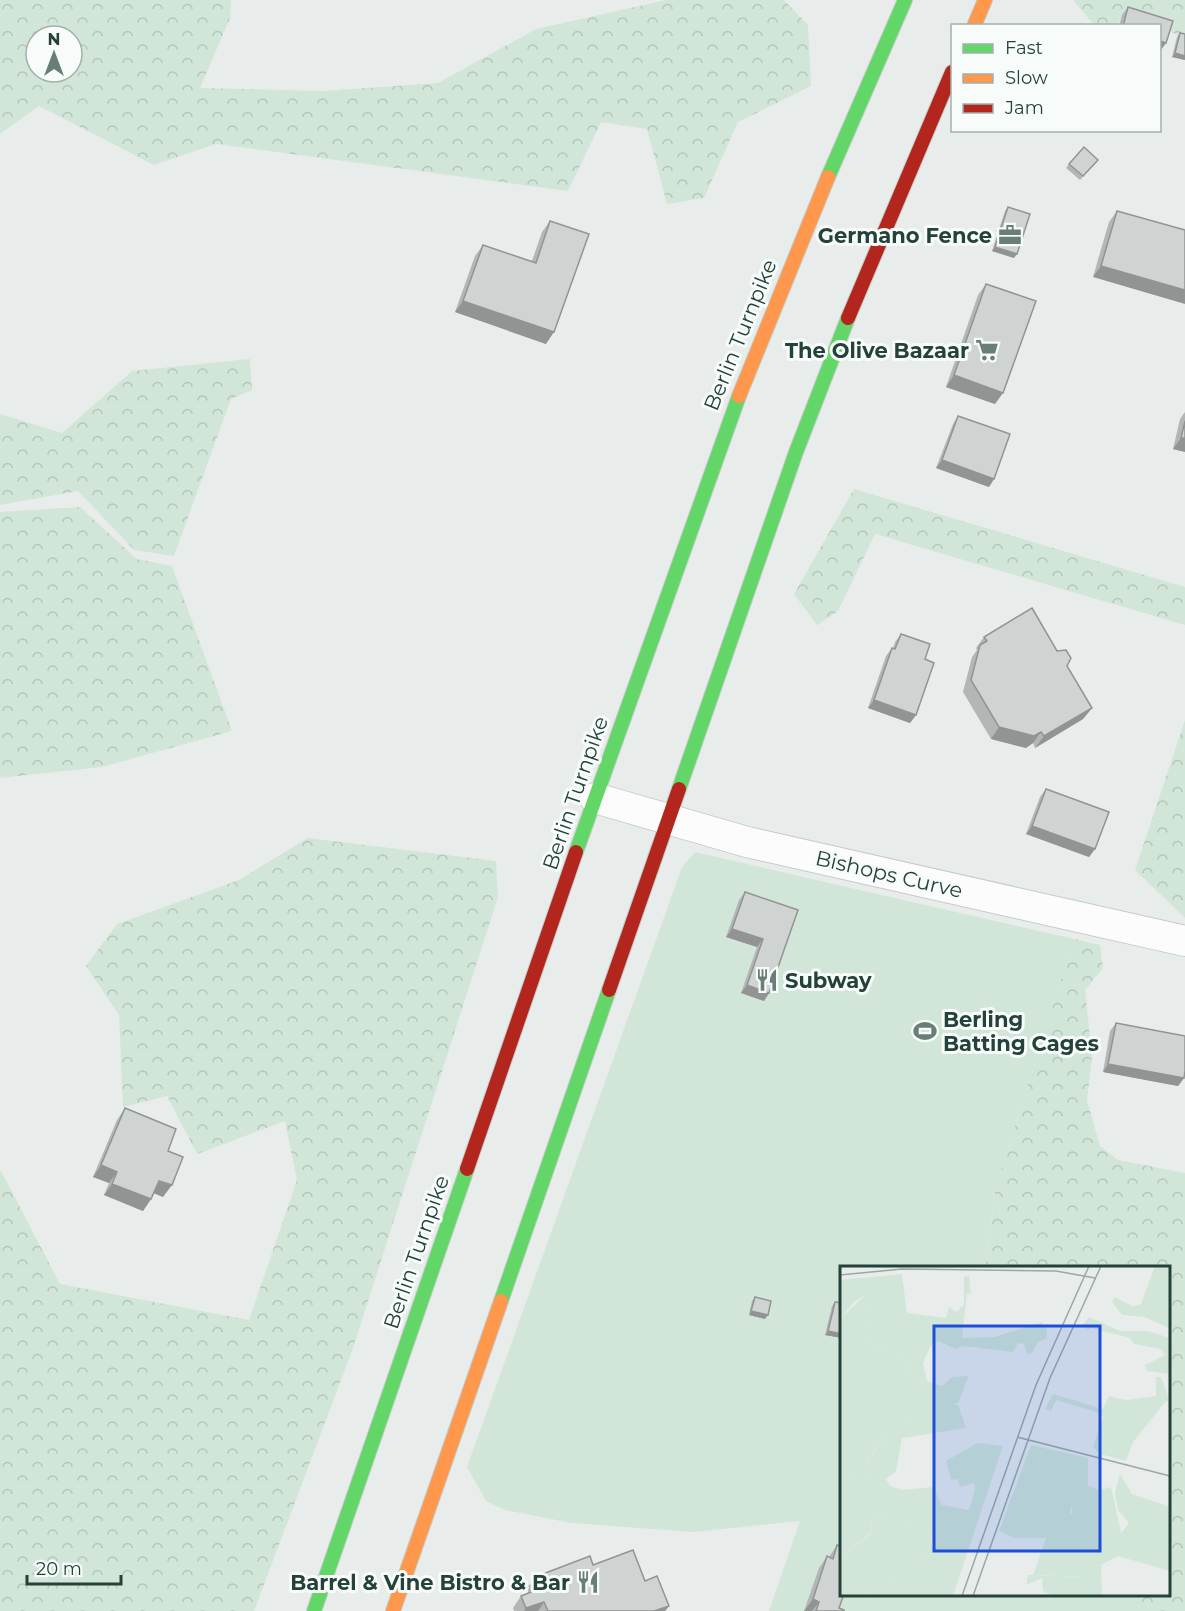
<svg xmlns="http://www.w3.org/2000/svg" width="1185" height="1611" viewBox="0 0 1185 1611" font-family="Montserrat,sans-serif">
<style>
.forest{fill:url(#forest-crowns);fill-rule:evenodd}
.park{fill:#d1e6d8}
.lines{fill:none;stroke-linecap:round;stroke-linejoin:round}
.street-casing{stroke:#c5cac8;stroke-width:32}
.fast-casing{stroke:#c3ccc9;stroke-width:16}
.slow-casing{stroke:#c3ccc9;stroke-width:16}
.jam-casing{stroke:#c3ccc9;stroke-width:16}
.street{stroke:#fcfcfc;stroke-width:30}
.fast{stroke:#63d668;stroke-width:14}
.slow{stroke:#ff974d;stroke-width:14}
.jam{stroke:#b3261e;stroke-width:14}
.wall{fill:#b2b6b5}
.shaded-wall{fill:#919493}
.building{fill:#cfd4d2;stroke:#919493;stroke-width:1.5}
.labels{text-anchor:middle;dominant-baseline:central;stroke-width:6;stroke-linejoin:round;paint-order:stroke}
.poi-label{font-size:21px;font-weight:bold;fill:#24423a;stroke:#f7fbf9;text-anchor:end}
.street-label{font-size:21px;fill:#24423a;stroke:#f7fbf9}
.inset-road{fill:none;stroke:#9aa9a4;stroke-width:1.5}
.view{fill:#1d4ed8;fill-opacity:0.15;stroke:#1d4ed8;stroke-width:3}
.inset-edge{fill:none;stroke:#24423a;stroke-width:3}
</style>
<defs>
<pattern id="forest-crowns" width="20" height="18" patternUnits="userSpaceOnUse" patternTransform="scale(1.5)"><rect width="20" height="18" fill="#d1e6d8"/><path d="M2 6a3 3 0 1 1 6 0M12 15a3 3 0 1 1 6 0" fill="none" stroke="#b3c6ba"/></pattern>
</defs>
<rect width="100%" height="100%" fill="#e8edeb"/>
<!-- forest -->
<g class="forest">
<path d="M0 0H231L230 18 200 88 323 91 438 83 536 29 666 0H784L808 25 811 86 738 122 704 198 667 204 647 129 601 122 568 191 216 144 154 165 39 106 0 134ZM36 36H72V72H36Z"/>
<path d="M1073 0H1185V39L1160 26 1122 15 1118 25H1094Z"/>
<path d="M250 359 252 390 231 399 174 556 134 550 78 491 0 505V414L62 433 132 371Z"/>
<path d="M854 489 1185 587V625L875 534 838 611 817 625 794 594Z"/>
<path d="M80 507 137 559 172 566 232 731 102 767 0 778V512Z"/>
<path d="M1185 720V918L1135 870Z"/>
<path d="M308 838 496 861 498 897 352 1351 254 1611H0V1169L60 1284 249 1320 297 1180 285 1121 197 1154 167 1096 123 1107 119 1015 86 966 117 924 239 880Z"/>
<path d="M1074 939 1100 945 1103 968 1085 990 1092 1056 1087 1100 1100 1146 1118 1160 1185 1173V1611H1139L1137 1595 1168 1594V1268H985L996 1186Z"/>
</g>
<!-- park -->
<path class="park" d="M695 852 1074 939 996 1186 985 1267 842 1268V1594L1137 1595 1139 1611H769L800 1521 693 1532 571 1523 505 1510 486 1501 467 1467 682 867Z"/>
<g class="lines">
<!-- street casing -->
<g class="street-casing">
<path id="street" d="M595 798 747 842 1185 941"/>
</g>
<!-- fast casing -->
<g class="fast-casing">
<g id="fast">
<path d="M828 177 905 0"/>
<path d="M679 789 796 452 848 318"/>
<path d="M576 852 739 396"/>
<path d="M501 1301 609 990"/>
<path d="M314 1611 467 1169"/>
</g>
</g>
<!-- slow casing -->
<g class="slow-casing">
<g id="slow">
<path d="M974 26 985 0"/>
<path d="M739 396 828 177"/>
<path d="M393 1611 501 1301"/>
</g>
</g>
<!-- jam casing -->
<g class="jam-casing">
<g id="jam">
<path d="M848 318 952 72"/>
<path d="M609 990 679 789"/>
<path d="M467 1169 576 852"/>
</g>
</g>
<!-- street -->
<use href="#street" class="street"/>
<!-- fast -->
<use href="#fast" class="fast"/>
<!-- slow -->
<use href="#slow" class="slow"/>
<!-- jam -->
<use href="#jam" class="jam"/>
</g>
<!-- wall -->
<g class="wall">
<path d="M1128 7 1173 21 1166 43 1160 51V26H1119L1122 15Z"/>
<path d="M1180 33 1185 60 1172 57 1177 37Z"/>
<path d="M1098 160 1080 180 1066 168 1069 164Z"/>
<path d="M1008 207 1014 258 992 251 1005 211Z"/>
<path d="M1117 211 1185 230 1093 277 1109 222Z"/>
<path d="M550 221 546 344 455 312 475 256 483 245 532 261 542 232Z"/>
<path d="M986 284 995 404 946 387 978 295Z"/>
<path d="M1185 412V452L1173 449 1180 419Z"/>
<path d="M958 416 994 479 989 487 936 468 953 424Z"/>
<path d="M901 634 925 659 916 715 910 723 868 708 886 656 892 648 893 649 895 642Z"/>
<path d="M984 637 1067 666 1092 708 1083 719 1035 748 1033 743 1026 748 991 739 963 692 972 657 977 650 976 648Z"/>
<path d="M1046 789 1095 849 1089 857 1026 834 1040 797Z"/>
<path d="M745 892 798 910 769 993 764 1001 741 993 757 947 726 937 739 900Z"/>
<path d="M1116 1023 1184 1078 1178 1086 1103 1072 1110 1031Z"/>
<path d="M125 1108 168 1151 163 1197 154 1193 151 1199 143 1211 104 1195 109 1183 93 1177 117 1120Z"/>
<path d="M755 1297 765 1319 749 1315 752 1301Z"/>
<path d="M835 1302 842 1303V1338L825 1335 832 1306Z"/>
<path d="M837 1545 841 1603 839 1608 844 1611H804L819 1568 827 1556 829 1557Z"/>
<path d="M593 1565 645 1581 669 1606 665 1611H514L513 1608 521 1596 529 1594 527 1588 535 1577Z"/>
</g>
<!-- shaded-wall -->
<g class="shaded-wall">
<path d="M1160 41 1166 43 1160 51Z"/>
<path d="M1175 53 1185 56V60L1172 57Z"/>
<path d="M995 247 1017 254 1014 258 992 251Z"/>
<path d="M1101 266 1185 290V304L1093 277Z"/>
<path d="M463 301 554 332 546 344 455 312Z"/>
<path d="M954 375 1003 393 995 404 946 387Z"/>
<path d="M1181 438H1185V452L1173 449Z"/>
<path d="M942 460 994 479 989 487 936 468Z"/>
<path d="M874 700 916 715 910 723 868 708Z"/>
<path d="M1092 708 1083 719 1035 748 1044 736Z"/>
<path d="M999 727 1041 732 1033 743 1026 748 991 739Z"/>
<path d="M1032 826 1095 849 1089 857 1026 834Z"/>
<path d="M732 929 763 939 757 947 726 937Z"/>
<path d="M747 985 769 993 764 1001 741 993Z"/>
<path d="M1108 1064 1184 1078 1178 1086 1103 1072Z"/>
<path d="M101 1165 117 1172 109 1183 93 1177Z"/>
<path d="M159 1181 172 1185 163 1197 151 1192Z"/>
<path d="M112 1184 151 1199 143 1211 104 1195Z"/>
<path d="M751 1311 768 1315 765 1319 749 1315Z"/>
<path d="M828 1331 842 1334V1338L825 1335Z"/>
<path d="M813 1599 819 1602 812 1611H804Z"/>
<path d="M544 1602 538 1611H524L526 1608Z"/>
<path d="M669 1606 665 1611H654Z"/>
</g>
<!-- building -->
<g class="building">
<path d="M1128 7 1173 21 1166 43 1160 41V26H1123Z"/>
<path d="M1180 33 1185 34V56L1175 53Z"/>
<path d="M1084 147 1098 160 1083 176 1069 164Z"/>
<path d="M1008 207 1030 214 1017 254 995 247Z"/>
<path d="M1117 211 1185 230V290L1101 266Z"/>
<path d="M550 221 589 234 554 332 463 301 483 245 536 263Z"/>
<path d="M986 284 1036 301 1003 393 954 375Z"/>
<path d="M958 416 1010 434 994 479 942 460Z"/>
<path d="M1185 421V438H1181Z"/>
<path d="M1032 608 1057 651 1066 650 1071 658 1067 666 1092 708 1044 736 1041 732 1034 736 999 727 971 680 980 645 987 641 984 637Z"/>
<path d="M901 634 930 644 925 659 934 663 916 715 874 700 892 648 895 649Z"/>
<path d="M1046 789 1109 812 1095 849 1032 826Z"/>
<path d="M745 892 798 910 769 993 747 985 763 939 732 929Z"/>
<path d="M1116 1023 1185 1036V1071L1184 1078 1108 1064Z"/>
<path d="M125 1108 176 1129 168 1151 183 1157 172 1185 159 1181 151 1199 112 1184 117 1172 101 1165Z"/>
<path d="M755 1297 771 1301 768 1315 751 1311Z"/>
<path d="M835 1302 842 1303V1334L828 1331Z"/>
<path d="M837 1545 842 1547V1594H844L839 1608 844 1610V1611H816L819 1602 813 1599 827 1556 833 1559Z"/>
<path d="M633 1550 645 1581 657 1576 669 1606 654 1611H548L544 1602 526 1608 521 1596 539 1589 535 1577 590 1556 593 1565Z"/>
</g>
<!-- icons -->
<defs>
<g id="office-bare" transform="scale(1.8)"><path d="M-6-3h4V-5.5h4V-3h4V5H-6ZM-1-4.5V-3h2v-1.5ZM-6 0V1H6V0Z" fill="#697e78" stroke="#f7fbf9" stroke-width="2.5" paint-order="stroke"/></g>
<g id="supermarket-bare" transform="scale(1.8)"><path d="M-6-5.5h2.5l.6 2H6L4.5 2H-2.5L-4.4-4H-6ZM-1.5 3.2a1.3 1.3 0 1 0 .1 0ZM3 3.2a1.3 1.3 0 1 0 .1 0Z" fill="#697e78" stroke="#f7fbf9" stroke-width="2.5" paint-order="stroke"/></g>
<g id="restaurant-bare" transform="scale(1.8)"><path d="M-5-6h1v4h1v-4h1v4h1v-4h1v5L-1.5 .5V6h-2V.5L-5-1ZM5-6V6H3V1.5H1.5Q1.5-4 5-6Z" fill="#697e78" stroke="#f7fbf9" stroke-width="2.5" paint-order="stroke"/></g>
<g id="stadium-bare" transform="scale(1.8)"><path d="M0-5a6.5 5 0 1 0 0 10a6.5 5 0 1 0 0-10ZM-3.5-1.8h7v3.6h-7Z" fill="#697e78" stroke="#f7fbf9" stroke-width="2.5" paint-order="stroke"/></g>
</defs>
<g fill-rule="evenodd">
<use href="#office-bare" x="1010" y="235"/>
<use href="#supermarket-bare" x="987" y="350"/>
<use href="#restaurant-bare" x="767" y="980"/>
<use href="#stadium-bare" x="925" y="1031"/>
<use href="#restaurant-bare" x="588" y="1582"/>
</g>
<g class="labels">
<!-- poi labels -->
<g class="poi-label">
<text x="992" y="235">Germano Fence</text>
<text x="969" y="350">The Olive Bazaar</text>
<text x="785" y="980" text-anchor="start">Subway</text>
<text x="943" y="1019" text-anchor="start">Berling<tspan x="943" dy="24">Batting Cages</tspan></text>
<text x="570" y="1582">Barrel &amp; Vine Bistro &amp; Bar</text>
</g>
<!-- street labels -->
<g class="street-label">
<text transform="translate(740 335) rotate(-68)">Berlin Turnpike</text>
<text transform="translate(575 793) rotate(-71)">Berlin Turnpike</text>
<text transform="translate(889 874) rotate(13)">Bishops Curve</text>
<text transform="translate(416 1252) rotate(-71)">Berlin Turnpike</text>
</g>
</g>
<!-- overview -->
<g transform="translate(840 1266)">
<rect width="330" height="330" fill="#e8edeb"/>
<path d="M40 246 55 255 80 256 92 270 87 291 71 307 52 311 25 330H0V292L31 268 32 249Z" fill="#d1e6d8"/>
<path d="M315 0H330V63L305 51 282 49 272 36 275 31 292 40 301 38ZM62 8 67 47 106 52 109 41 116 46 124 39V11L129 10 131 28H127L122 72 155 71 201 56 207 63V72L197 77 192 87 187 88 184 78 178 77 173 86 124 80 115 83 99 75 90 81 83 97 87 115 102 120 112 111 129 110 118 137H112L118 139 126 162 62 172 56 205 46 213 50 220 63 224 93 221 102 239 129 244 135 225 134 217 121 221 117 213 111 214 106 195 137 177 163 180 113 330H25L52 311 71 307 87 291 92 270 80 256 55 255 40 246 32 249 31 267 0 292V215L30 210 26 196 52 163 80 147V132L74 133 65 110 67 92 31 78 25 47 31 36 28 27 14 36 0 53V14ZM249 51 280 65H308L330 72V108L307 105 305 99 325 89 321 83 294 78 290 72 251 62 248 64 243 59ZM316 111H321L330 136 326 135 293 176 286 195 260 188 253 181 263 151 260 147 216 134 211 145 205 143 213 128 263 143 269 130 286 134 316 130ZM244 191 248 192V220L260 224 271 221 281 267 289 257 278 244 275 227 280 208 292 228 330 241V305L278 290 261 299 262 330H214L203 325 202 312 186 319 188 309 246 311 253 282 230 274 233 225Z" fill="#d1e6d8"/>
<path d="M326 7H330V56L322 54 318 38V27ZM28 26 31 36 25 47 31 78 67 92 65 110 74 132H80V147L52 163 26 195 30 210 0 215V53Z" fill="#d1e6d8"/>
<path d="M191 179 244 191 230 247 240 256 230 274 253 282 252 307 246 311 193 309 206 272H174L159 265Z" fill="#d1e6d8"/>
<path class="inset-road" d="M0 9 62 3 216 5 255 12M177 171 330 210M122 330 196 119 249 0M133 330 210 112 261 0"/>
<path class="view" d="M94 60H260V285H94Z"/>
<rect width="330" height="330" class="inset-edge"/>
</g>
<!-- legend -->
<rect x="951" y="24" width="210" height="108" fill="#f7fbf9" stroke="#a3b1ad" stroke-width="1.5"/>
<rect x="963" y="44" width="30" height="9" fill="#63d668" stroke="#a3b1ad" stroke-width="1.5"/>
<text x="1005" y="54" font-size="18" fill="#24423a">Fast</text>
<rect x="963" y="74" width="30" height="9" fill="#ff974d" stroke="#a3b1ad" stroke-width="1.5"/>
<text x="1005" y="84" font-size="18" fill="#24423a">Slow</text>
<rect x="963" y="104" width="30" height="9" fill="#b3261e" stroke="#a3b1ad" stroke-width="1.5"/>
<text x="1005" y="114" font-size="18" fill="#24423a">Jam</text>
<!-- north arrow -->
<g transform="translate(54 54)"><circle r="28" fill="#f7fbf9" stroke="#a3b1ad" stroke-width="1.5"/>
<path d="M0-4.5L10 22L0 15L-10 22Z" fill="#697e78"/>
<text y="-9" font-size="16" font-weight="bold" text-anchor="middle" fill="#24423a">N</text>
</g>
<!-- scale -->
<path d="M27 1575v9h94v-9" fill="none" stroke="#24423a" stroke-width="3"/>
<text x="36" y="1575" font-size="18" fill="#24423a" stroke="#f7fbf9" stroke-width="4.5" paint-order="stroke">20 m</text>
</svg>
